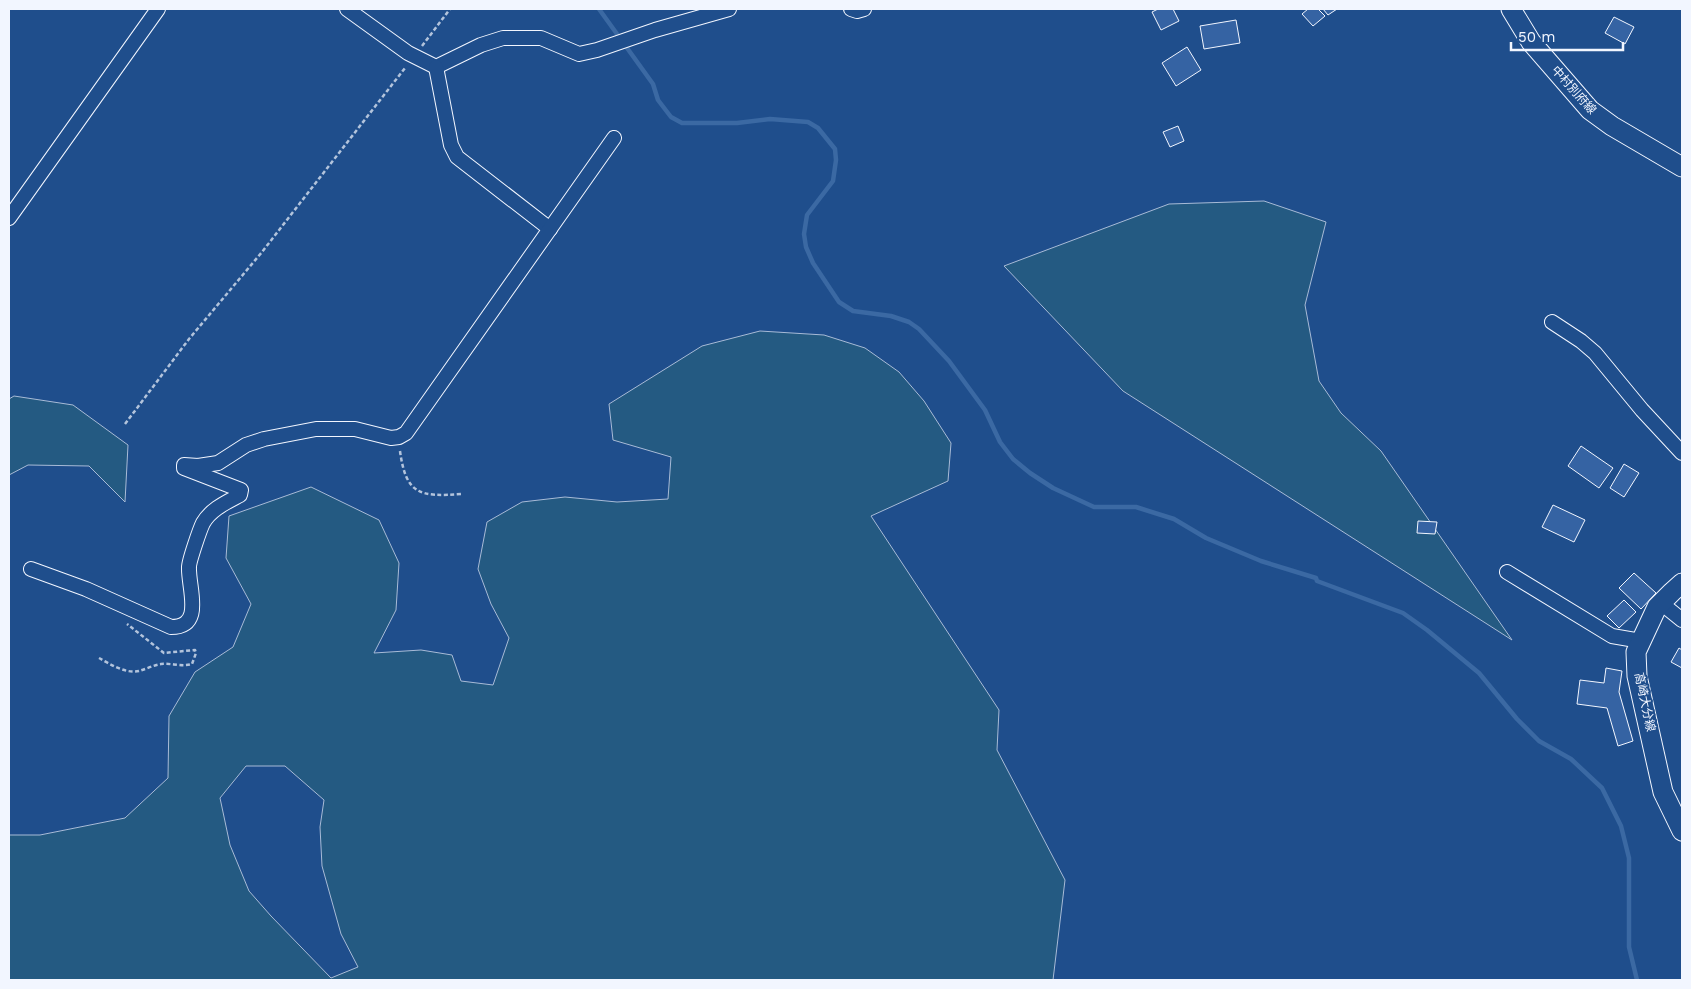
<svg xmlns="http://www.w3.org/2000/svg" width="1691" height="989" viewBox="0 0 1691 989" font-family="'Work Sans','Noto Sans JP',sans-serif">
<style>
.green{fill:#245a82;stroke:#a8bbd7;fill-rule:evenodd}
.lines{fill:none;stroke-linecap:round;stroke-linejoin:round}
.stream{stroke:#3b69a3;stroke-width:4.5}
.building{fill:#3563a3;stroke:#f2f6ff}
.street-casing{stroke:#f2f6ff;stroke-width:16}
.secondary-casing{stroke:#f2f6ff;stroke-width:21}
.path{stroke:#b3c4dc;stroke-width:2.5;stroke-dasharray:4 2.5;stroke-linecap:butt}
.street{stroke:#1f4e8c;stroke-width:14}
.secondary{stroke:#1f4e8c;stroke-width:19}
.labels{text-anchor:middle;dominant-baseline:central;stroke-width:4;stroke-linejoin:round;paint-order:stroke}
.street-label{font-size:12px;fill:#f2f6ff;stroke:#1f4e8c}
</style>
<rect width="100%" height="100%" fill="#1f4e8c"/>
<!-- green -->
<g class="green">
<path d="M1264 201 1326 222 1305 305 1319 381 1341 413 1381 451 1512 640 1123 391 1004 266 1169 204Z"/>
<path d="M760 331 824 335 865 348 899 372 924 401 951 443 948 481 871 516 999 710 997 750 1065 880 1053 980H9V835H40L125 818 168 778 169 716 195 672 233 647 251 604 226 558 229 516 311 487 379 520 399 563 396 610 374 653 421 650 452 655 461 681 493 685 509 638 491 604 478 569 487 522 522 502 565 497 617 502 668 499 671 457 613 440 609 404 702 346ZM246 766H285L324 800 320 827 322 866 341 934 358 967 331 978 271 916 249 891 230 845 220 798Z"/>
<path d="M14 396 73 405 128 445 125 502 89 466 28 465 9 475V399Z"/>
</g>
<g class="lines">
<!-- stream -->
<path class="stream" d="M599 9 653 84 658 100 671 117 682 123H737L770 119 808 122 818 128 835 149 836 160 833 181 807 215 804 234 806 247 813 263 839 302 853 311 891 316 909 322 919 329 949 361 985 410 1000 442 1013 459 1030 473 1053 488 1094 507H1136L1174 519 1206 538 1261 561 1316 578 1317 581 1403 613 1427 630 1479 673 1517 719 1539 741 1571 759 1602 788 1621 826 1629 858V947L1637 980"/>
</g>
<!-- building -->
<g class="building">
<path d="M1158 9H1173L1179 21 1161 30 1152 12Z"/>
<path d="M1308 9H1318L1325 16 1313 26 1302 14Z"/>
<path d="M1323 9H1337L1328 15Z"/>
<path d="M1614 17 1634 27 1625 44 1605 33Z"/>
<path d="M1236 20 1240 43 1204 49 1200 26Z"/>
<path d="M1187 47 1201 70 1176 86 1162 63Z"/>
<path d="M1178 126 1184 141 1170 147 1163 132Z"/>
<path d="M1581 446 1613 468 1599 488 1568 466Z"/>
<path d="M1624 464 1639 473 1624 497 1610 488Z"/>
<path d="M1553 505 1585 520 1574 542 1542 527Z"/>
<path d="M1418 521 1437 522 1435 534 1417 533Z"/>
<path d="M1634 573 1656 593 1641 609 1619 588Z"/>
<path d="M1624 600 1636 612 1619 628 1607 616Z"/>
<path d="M1679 648 1682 650V668L1671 662Z"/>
<path d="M1606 668 1622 671 1619 692 1633 741 1618 746 1607 708 1577 704 1580 680 1604 683Z"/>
</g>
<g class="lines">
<!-- street casing -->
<g class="street-casing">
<g id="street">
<path d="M347 9 408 53 436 67 481 45 503 38H541L579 54 597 50 655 30 729 9"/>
<path d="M851 9 857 11 864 9"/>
<path d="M436 67 451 145 457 157 550 229"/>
<path d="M9 218 158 9"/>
<path d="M1552 322 1581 341 1595 353 1642 410 1682 453"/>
<path d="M31 569 86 589 171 627C205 627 188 588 189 567 189 561 200 529 203 523 211 509 227 502 240 495L241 490 184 468V465L198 466 218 463 246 445 264 439 316 429H355L391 438 399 437 406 433 614 138"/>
<path d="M1507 572 1612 636 1641 641"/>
<path d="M1661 603 1682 620"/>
</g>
</g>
<!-- secondary casing -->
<g class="secondary-casing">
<g id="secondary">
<path d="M1511 9 1531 42 1590 110 1612 126 1682 167"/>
<path d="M1682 583 1672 592 1657 607 1636 652 1637 676 1663 792 1682 831"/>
</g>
</g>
<!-- path -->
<g class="path">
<path d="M422 46 450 9"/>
<path d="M125 424 189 339 262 252 405 68"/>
<path d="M400 451C406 495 420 497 461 494"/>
<path d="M99 658C110 664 125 674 139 671 146 669 154 665 161 664 171 663 183 667 192 664L196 653 195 650 164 653 127 624"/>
</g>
<!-- street -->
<use href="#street" class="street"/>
<!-- secondary -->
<use href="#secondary" class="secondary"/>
</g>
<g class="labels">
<!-- street labels -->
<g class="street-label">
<text transform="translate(1574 90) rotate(48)">中村別府線</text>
<text transform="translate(1645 702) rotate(78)">高崎大分線</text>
</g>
</g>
<!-- border -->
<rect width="1691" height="989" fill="none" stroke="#f2f6ff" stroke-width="20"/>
<!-- scale -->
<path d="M1511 42v8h112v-8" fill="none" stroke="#f2f6ff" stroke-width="2.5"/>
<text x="1518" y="42" font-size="15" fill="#f2f6ff" stroke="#1f4e8c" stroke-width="4" paint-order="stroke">50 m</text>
</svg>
